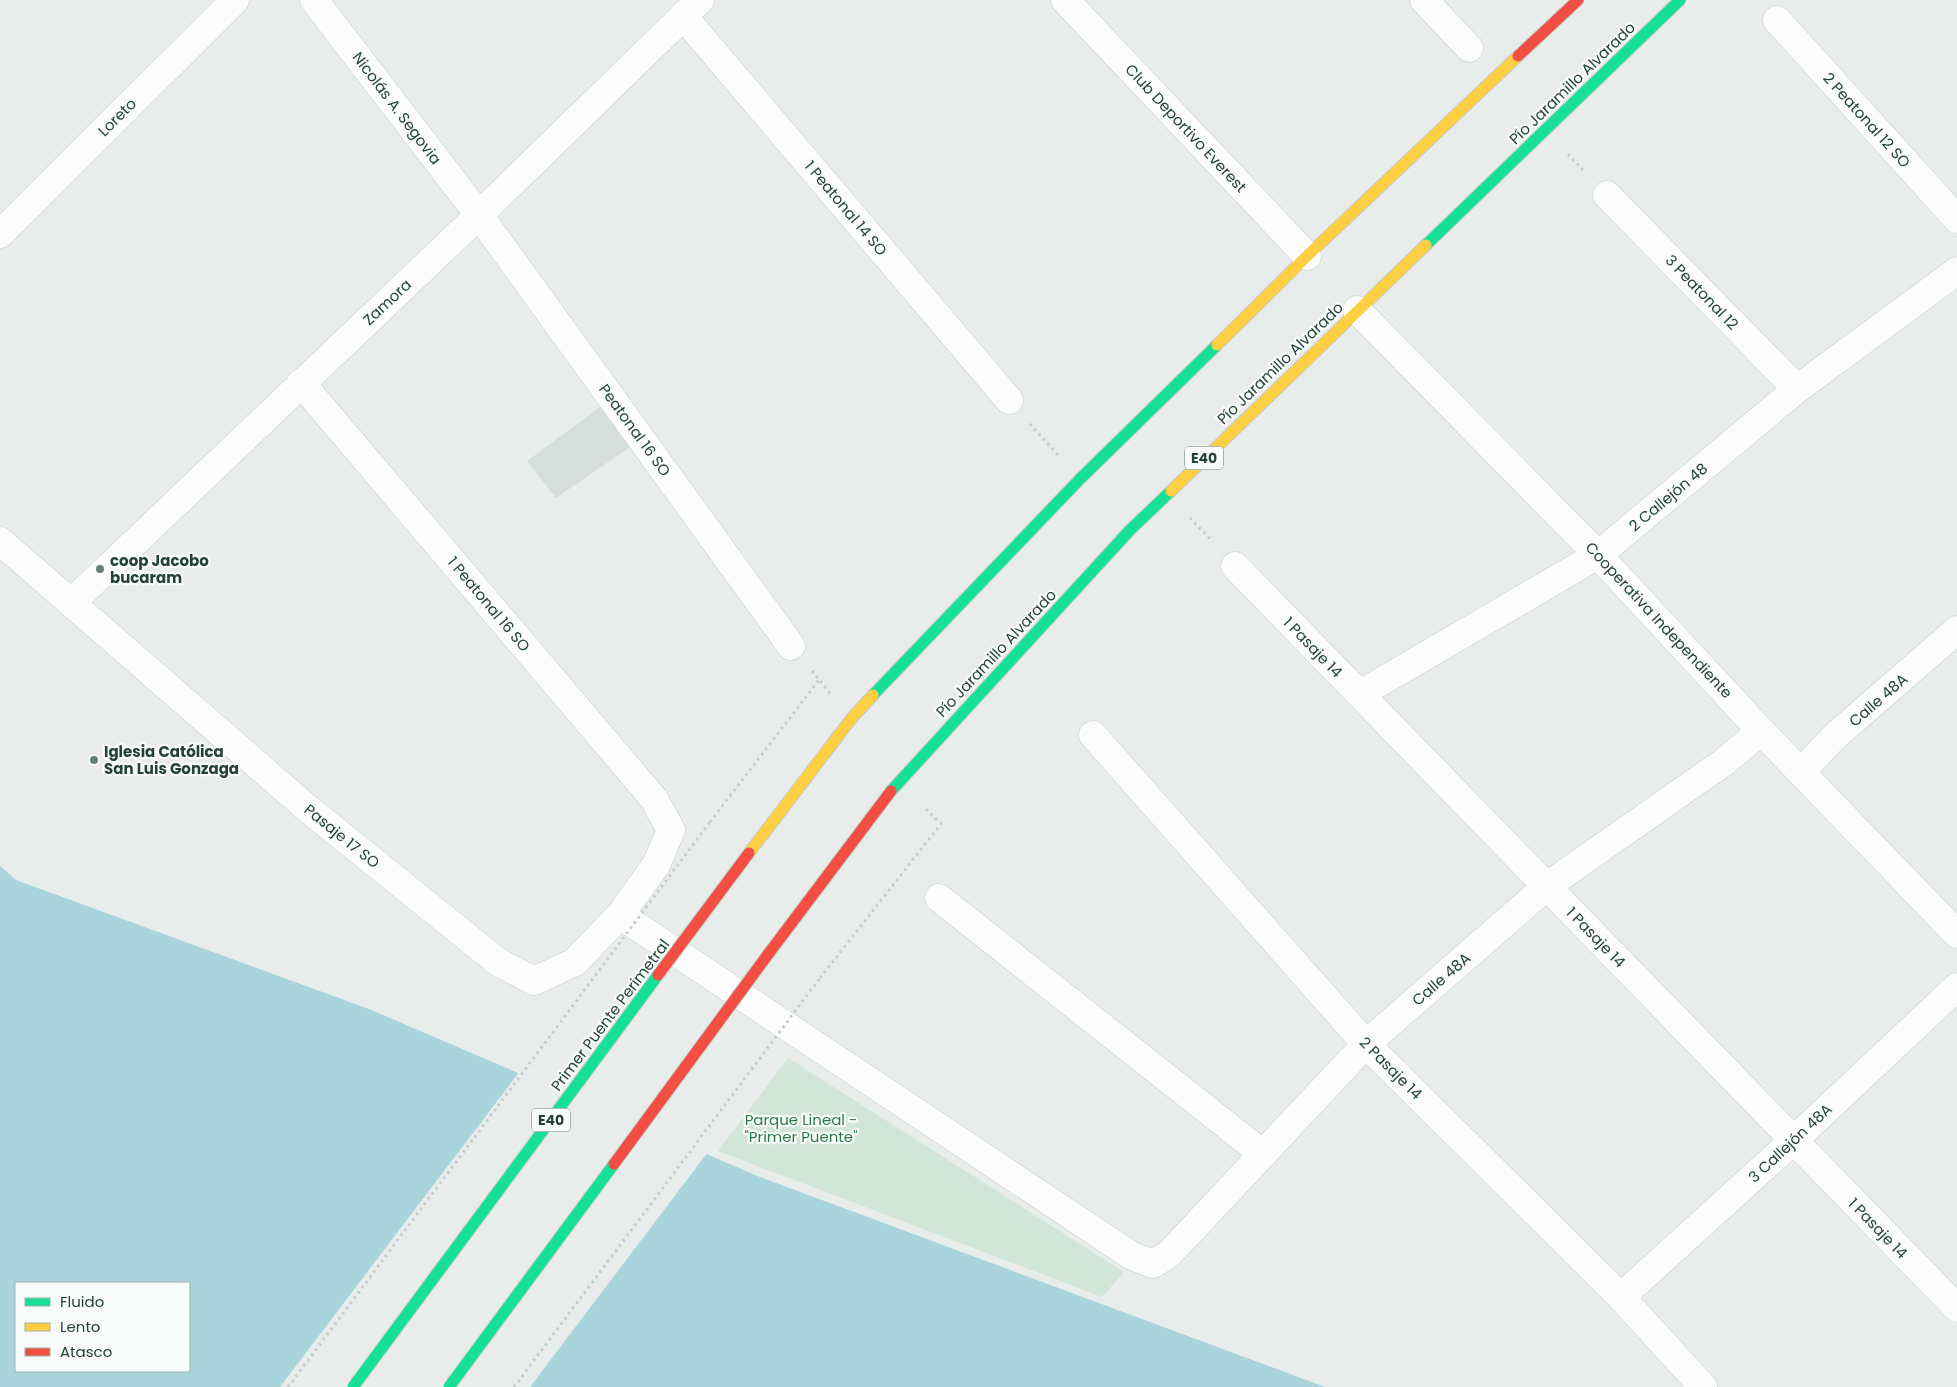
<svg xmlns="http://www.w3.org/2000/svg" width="1957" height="1387" viewBox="0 0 1957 1387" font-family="Poppins,sans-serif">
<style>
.built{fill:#d6dedb}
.green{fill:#d1e6d8}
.water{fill:#a9d4db;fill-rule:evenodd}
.pier{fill:#e8edeb}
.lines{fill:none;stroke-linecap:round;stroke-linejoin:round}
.street-casing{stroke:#c5cac8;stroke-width:29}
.fast-casing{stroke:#c3ccc9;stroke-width:13}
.slow-casing{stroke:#c3ccc9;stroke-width:13}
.jam-casing{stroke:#c3ccc9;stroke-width:13}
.path{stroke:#c3ccca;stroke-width:3;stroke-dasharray:2.5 4;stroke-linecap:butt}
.street{stroke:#fcfcfc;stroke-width:28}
.fast{stroke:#16e098;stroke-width:11}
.slow{stroke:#ffcf43;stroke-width:11}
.jam{stroke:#f24e42;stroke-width:11}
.fast-bridge-casing{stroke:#c3ccc9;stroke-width:13;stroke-linecap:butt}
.jam-bridge-casing{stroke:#c3ccc9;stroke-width:13;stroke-linecap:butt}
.path-bridge{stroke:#c3ccca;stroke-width:3;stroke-dasharray:2.5 4;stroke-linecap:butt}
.fast-bridge{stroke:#16e098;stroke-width:11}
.jam-bridge{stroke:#f24e42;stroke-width:11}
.poi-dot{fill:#697e78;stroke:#f7fbf9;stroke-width:2}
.labels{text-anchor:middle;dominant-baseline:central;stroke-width:4.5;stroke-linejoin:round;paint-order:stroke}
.shield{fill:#f7fbf9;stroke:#637a73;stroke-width:1}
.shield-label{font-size:14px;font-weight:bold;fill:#24423a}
.street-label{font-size:15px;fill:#24423a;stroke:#f7fbf9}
.poi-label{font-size:15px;font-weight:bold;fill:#24423a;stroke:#f7fbf9;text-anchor:start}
.park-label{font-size:15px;fill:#2d7a4b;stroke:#f7fbf9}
</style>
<rect width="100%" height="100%" fill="#e8edeb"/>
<!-- built -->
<path class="built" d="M600 407 630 447 556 498 527 461Z"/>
<!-- green -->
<path class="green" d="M788 1058 1124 1272 1102 1297 718 1151Z"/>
<!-- water -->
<path class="water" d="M0 866 16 880 369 1009 760 1177 1325 1387H0ZM16 1283H189V1371H16Z"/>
<!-- pier -->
<path class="pier" d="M520 1071 708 1152 530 1387H280Z"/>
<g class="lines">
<!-- street casing -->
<g class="street-casing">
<g id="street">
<path d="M314 0 479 215 791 646"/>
<path d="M1065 0 1307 256"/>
<path d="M1424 0 1469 48"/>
<path d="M683 16 1009 400"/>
<path d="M1777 20 1957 219"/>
<path d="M1607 195 1797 389"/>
<path d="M0 234 235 0"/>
<path d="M1357 310 1598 555 1761 731 1957 934"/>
<path d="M0 541 307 808 498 962 534 981 575 962 620 915 656 865 671 830 654 799 301 383"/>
<path d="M1235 566 1957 1308"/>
<path d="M71 603 479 215 700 0"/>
<path d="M1360 694 1598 555 1797 389 1957 271"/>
<path d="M1093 735 1366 1044 1621 1297 1703 1387"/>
<path d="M1801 772 1834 737 1957 630"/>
<path d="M939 898 1263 1154"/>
<path d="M620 915 1132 1256 1153 1264 1169 1254 1366 1044 1547 886 1724 762 1761 731"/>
<path d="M1621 1297 1794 1140 1957 987"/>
</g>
</g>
<!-- fast casing -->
<g class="fast-casing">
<g id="fast">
<path d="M1426 245 1680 0"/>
<path d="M873 695 1080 479 1217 345"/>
<path d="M891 791 1130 530 1171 491"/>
</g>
</g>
<!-- slow casing -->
<g class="slow-casing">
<g id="slow">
<path d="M1217 345 1307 256 1518 56"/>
<path d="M1171 491 1426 245"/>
<path d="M749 853 851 719 873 695"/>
</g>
</g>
<!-- jam casing -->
<g class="jam-casing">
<g id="jam">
<path d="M1518 56 1578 0"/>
<path d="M769 953 891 791"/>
</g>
</g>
<!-- path -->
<g class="path">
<path d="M1568 154 1584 171"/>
<path d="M1030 424 1058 455"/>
<path d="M1190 518 1213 542"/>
<path d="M812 671 830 693"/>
<path d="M710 822 819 680"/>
<path d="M820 978 941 824 923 806"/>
</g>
<!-- street -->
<use href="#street" class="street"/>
<!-- fast -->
<use href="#fast" class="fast"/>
<!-- slow -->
<use href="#slow" class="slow"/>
<!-- jam -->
<use href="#jam" class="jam"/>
<!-- fast-bridge casing -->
<g class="fast-bridge-casing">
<g id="fast-bridge">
<path d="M353 1387 658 975"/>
<path d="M449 1387 614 1164"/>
</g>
</g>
<!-- jam-bridge casing -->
<g class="jam-bridge-casing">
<g id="jam-bridge">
<path d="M658 975 749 853"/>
<path d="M614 1164 769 953"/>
</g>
</g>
<!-- path-bridge -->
<g class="path-bridge">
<path d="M288 1387 710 822"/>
<path d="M514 1387 820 978"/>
</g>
<!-- fast-bridge -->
<use href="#fast-bridge" class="fast-bridge"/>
<!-- jam-bridge -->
<use href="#jam-bridge" class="jam-bridge"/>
</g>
<!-- markers -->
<g class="poi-dot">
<circle cx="100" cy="569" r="5"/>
<circle cx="94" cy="760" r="5"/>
</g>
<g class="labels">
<!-- shield labels -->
<g class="shield">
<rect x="1185" y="446.5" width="38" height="23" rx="4"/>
<rect x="532" y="1108.5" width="38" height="23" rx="4"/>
</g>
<g class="shield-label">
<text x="1204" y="458">E40</text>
<text x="551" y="1120">E40</text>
</g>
<!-- street labels -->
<g class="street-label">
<text transform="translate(1572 83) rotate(-44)">Pío Jaramillo Alvarado</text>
<text transform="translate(397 108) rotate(53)">Nicolás A. Segovia</text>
<text transform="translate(117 117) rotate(-45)">Loreto</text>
<text transform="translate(1867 120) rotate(48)">2 Peatonal 12 SO</text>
<text transform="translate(1186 128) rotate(47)">Club Deportivo Everest</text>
<text transform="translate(846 208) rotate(50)">1 Peatonal 14 SO</text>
<text transform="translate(1702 292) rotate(46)">3 Peatonal 12</text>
<text transform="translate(387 302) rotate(-43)">Zamora</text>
<text transform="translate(1280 363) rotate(-44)">Pío Jaramillo Alvarado</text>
<text transform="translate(635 430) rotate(54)">Peatonal 16 SO</text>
<text transform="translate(1668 497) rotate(-40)">2 Callejón 48</text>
<text transform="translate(489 604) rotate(50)">1 Peatonal 16 SO</text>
<text transform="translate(1659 620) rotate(47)">Cooperativa Independiente</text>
<text transform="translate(1313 647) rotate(46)">1 Pasaje 14</text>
<text transform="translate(996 653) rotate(-47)">Pío Jaramillo Alvarado</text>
<text transform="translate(1878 700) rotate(-41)">Calle 48A</text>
<text transform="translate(342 836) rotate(39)">Pasaje 17 SO</text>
<text transform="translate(1596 937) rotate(46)">1 Pasaje 14</text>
<text transform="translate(1441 979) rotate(-41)">Calle 48A</text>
<text transform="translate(610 1015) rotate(-53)">Primer Puente Perimetral</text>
<text transform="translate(1391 1068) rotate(45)">2 Pasaje 14</text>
<text transform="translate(1790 1143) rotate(-43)">3 Callejón 48A</text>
<text transform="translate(1878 1228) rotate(46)">1 Pasaje 14</text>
</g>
<!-- poi labels -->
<g class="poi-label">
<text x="110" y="560">coop Jacobo<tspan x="110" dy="17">bucaram</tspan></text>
<text x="104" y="751">Iglesia Católica<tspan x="104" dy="17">San Luis Gonzaga</tspan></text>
</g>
<!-- park labels -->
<g class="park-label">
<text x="801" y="1119">Parque Lineal -<tspan x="801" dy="17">"Primer Puente"</tspan></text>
</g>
</g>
<!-- legend -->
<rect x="15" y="1282" width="175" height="90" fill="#f7fbf9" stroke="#a3b1ad"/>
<rect x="25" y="1298" width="25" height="8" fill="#16e098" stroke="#a3b1ad"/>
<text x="60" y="1307" font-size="15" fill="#24423a">Fluido</text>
<rect x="25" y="1323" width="25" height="8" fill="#ffcf43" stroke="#a3b1ad"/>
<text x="60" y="1332" font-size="15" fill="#24423a">Lento</text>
<rect x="25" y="1348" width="25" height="8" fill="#f24e42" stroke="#a3b1ad"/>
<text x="60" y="1357" font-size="15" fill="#24423a">Atasco</text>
</svg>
